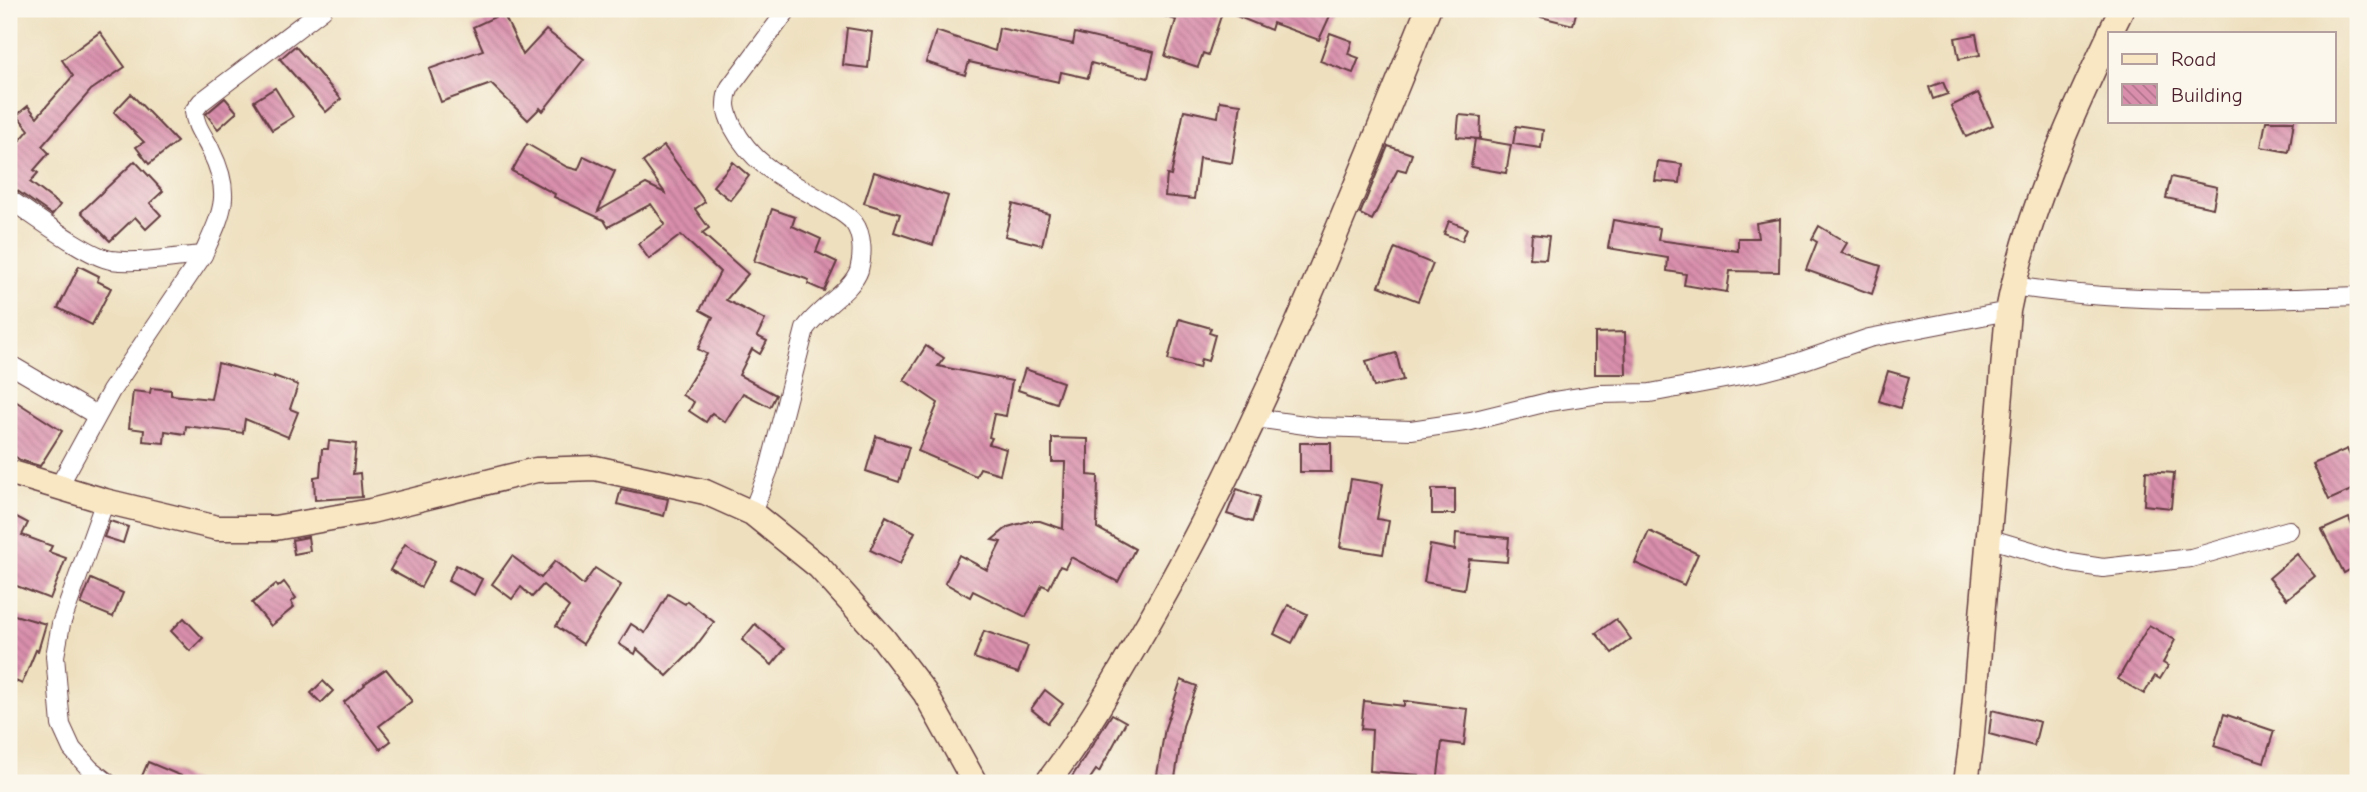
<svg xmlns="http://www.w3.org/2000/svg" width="2367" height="792" viewBox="0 0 2367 792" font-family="'Comic Neue',sans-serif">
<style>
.building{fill:url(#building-back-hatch)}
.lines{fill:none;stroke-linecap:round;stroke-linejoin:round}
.street-casing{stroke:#633c41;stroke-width:20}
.secondary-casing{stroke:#633c41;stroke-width:27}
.street{stroke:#fff;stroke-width:18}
.secondary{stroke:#f9e7c3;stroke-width:24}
</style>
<defs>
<pattern id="building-back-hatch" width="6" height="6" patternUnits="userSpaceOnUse" patternTransform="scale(1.75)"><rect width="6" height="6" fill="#d98fac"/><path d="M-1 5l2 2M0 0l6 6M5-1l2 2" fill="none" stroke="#b2748c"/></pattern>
</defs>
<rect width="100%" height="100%" fill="#fbf7ec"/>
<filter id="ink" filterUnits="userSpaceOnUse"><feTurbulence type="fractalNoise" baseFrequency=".0143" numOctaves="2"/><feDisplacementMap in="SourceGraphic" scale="14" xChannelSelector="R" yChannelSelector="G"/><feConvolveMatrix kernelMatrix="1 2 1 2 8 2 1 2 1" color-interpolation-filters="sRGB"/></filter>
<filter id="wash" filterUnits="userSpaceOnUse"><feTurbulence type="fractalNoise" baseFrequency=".00686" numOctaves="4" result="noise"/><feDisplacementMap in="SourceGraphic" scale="28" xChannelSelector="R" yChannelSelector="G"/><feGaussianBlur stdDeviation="1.57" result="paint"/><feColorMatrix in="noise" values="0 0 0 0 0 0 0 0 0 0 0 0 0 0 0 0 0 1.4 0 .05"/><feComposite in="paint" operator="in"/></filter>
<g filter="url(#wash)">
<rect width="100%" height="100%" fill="#eee0bf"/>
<g id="blocks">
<!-- building -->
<g class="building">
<path d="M1152 9H1207L1222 13 1208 55 1203 53 1198 67 1165 56 1176 20 1152 12Z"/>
<path d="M1219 9H1333L1319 40 1273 23 1271 30Z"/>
<path d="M1529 9H1577L1573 25 1529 14Z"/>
<path d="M503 13 523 55 546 30 584 59 543 111 540 108 528 120 491 84 441 102 429 69 483 50 473 27Z"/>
<path d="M847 28 872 32 868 68 843 65Z"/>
<path d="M999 28 1073 44 1075 33 1154 52 1148 78 1091 63 1088 78 1061 72 1059 82 969 62 965 75 926 62 936 31 995 51Z"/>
<path d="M100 32 125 67 91 90 42 146 49 153 34 170 38 173 30 182 60 205 52 215 9 185V153L29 130 17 115 28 106 37 117 73 76 62 60Z"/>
<path d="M1330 33 1352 41 1348 54 1359 58 1353 73 1320 61Z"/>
<path d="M1976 34 1980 55 1959 59 1955 38Z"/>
<path d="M295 46 341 99 326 112 280 59Z"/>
<path d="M1943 82 1948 94 1933 99 1929 87Z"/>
<path d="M275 88 293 117 272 130 254 101Z"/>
<path d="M1978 93 1993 125 1966 137 1951 106Z"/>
<path d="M131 94 177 142 149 164 136 147 144 142 114 112Z"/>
<path d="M225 98 237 112 218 129 206 114Z"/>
<path d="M1220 101 1241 104 1232 163 1199 158 1194 199 1165 196 1167 175 1171 176 1184 110 1218 117Z"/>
<path d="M1459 115 1481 117 1480 139 1457 137Z"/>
<path d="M2266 121H2294L2289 152 2261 147Z"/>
<path d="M1516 126 1543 130 1541 148 1513 144Z"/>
<path d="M1475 139 1511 145 1506 173 1471 167Z"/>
<path d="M527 144 567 167 578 170 584 156 615 171 598 211 646 184 665 193 643 162 664 146 705 202 695 209 709 228 702 233 748 274 726 300 765 320 757 336 767 341 760 354 752 349 739 375 776 395 770 407 743 393 725 422 712 413 706 422 689 411 694 402 682 395 707 354 698 349 713 317 700 310 720 272 681 235 649 259 638 244 665 224 651 204 608 227 604 220 554 197 555 194 512 171Z"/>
<path d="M1388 146 1412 154 1406 171 1398 169 1372 220 1360 214Z"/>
<path d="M135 161 163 191 150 203 161 215 146 229 135 217 110 241 81 212Z"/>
<path d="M1658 161 1682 164 1680 183 1655 181Z"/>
<path d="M733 162 749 176 730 200 713 186Z"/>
<path d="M874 172 948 196 933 245 894 232 900 214 864 203Z"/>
<path d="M2171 177 2217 187 2213 208 2166 198Z"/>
<path d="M1013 204 1049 214 1042 245 1005 236Z"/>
<path d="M772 209 795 217 792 226 821 239 816 252 837 262 824 291 808 284 809 280 754 261Z"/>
<path d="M1780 219 1779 272 1730 271 1727 292 1684 285 1686 274 1667 271 1668 258 1608 248 1613 220 1660 228 1658 240 1738 251V238H1758L1756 223Z"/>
<path d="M1449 221 1467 228 1462 241 1444 234Z"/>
<path d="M1819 226 1847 243 1841 253 1881 266 1872 294 1806 270 1817 242 1812 239Z"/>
<path d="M1532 234 1549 236 1546 259 1530 258Z"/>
<path d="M1395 248 1433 264 1418 301 1379 286Z"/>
<path d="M79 266 99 276 97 281 111 288 92 325 58 308Z"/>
<path d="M1179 319 1211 328 1209 333 1215 335 1208 361 1201 359 1199 368 1168 360Z"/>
<path d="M1625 332 1626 374H1595V333Z"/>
<path d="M926 346 944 358 938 366 1012 381 1006 416 994 414 989 437 992 438 989 444 1006 449 1000 474 980 468 976 476 918 451 938 403 904 380Z"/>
<path d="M1396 353 1403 380 1374 387 1366 361Z"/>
<path d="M218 363 274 378V376L298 385 290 409 298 412 288 437 245 419 243 433 186 426 185 434 165 431 164 443 143 441 144 430 129 428 133 391 150 393 151 388 171 390V395L211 399Z"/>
<path d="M1025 369 1063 382 1056 403 1018 390Z"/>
<path d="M1888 371 1909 377 1900 408 1879 401Z"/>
<path d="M9 397 62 431 40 466 20 460 9 452Z"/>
<path d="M876 436 909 447 899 482 866 471Z"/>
<path d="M1052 438 1088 439V475L1098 476 1097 528 1135 549 1118 582 1071 557 1065 568 1060 566 1049 588 1042 585 1026 617 973 591 970 597 945 583 959 555 987 570 1001 542 992 540 1008 527 1029 521H1040L1063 529 1065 462H1052Z"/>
<path d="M329 441 356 444 353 474 360 473 362 497 315 500 314 477 320 476 322 449H328Z"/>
<rect x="1300" y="443" width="31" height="29"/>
<path d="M2347 449 2358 474V487L2329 500 2313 464Z"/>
<path d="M2146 471 2174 473 2171 508 2144 505Z"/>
<path d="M1351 479 1383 484 1377 519 1389 521 1383 554 1340 547Z"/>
<path d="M621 489 668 499 664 516 617 504Z"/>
<path d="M1237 489 1260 497 1252 522 1227 514Z"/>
<rect x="1432" y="489" width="23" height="25"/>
<path d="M9 513 28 523 22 535 52 546 49 552 66 558 50 599 9 583Z"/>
<path d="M886 516 915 532 900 564 870 550Z"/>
<path d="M2349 518 2358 540V565L2344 573 2322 530Z"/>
<path d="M110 521 128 527 123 543 104 537Z"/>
<path d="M1649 531 1698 554 1684 585 1635 563Z"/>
<path d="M1456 533 1509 538 1507 562 1469 559 1464 589 1424 582 1430 545 1455 550Z"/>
<path d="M308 537 310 551 294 554 292 540Z"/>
<path d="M405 544 435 561 421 587 390 570Z"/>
<path d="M2297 554 2315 576 2287 599 2269 578Z"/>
<path d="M512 556 541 578 555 561 583 585 595 568 621 585 583 644 556 626 569 607 543 585 532 597 521 587 512 599 492 584Z"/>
<path d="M456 565 482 579 474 595 448 581Z"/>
<path d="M91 579 123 593 113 617 81 604Z"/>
<path d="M284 582 296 598 291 602 294 607 271 626 252 603 276 584 278 587Z"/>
<path d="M668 594 685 604 687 601 714 622 693 650 667 676 637 649 635 654 619 644 631 624 645 633Z"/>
<path d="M1288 605 1307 614 1292 643 1274 634Z"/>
<path d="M11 614 46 624 38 651 36 650 22 684 9 678V623Z"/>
<path d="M184 618 203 638 190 651 171 631Z"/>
<path d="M1616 619 1631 639 1612 653 1596 633Z"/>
<path d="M755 624 785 649 772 665 742 640Z"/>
<path d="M2149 625 2175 640 2163 663 2168 666 2160 679 2155 676 2144 694 2118 679Z"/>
<path d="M984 631 1028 646 1018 673 974 658Z"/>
<path d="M386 669 412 701 379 726 391 741 380 749 344 702 365 685 364 684Z"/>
<path d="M1181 680 1197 686 1183 726 1175 778 1157 775 1165 728Z"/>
<path d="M323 681 333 691 321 703 311 693Z"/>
<path d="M1045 690 1063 704 1048 723 1031 709Z"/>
<path d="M1364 701 1404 706V701L1468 709 1464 745 1442 742 1437 783H1419V775L1370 771 1372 730 1361 729Z"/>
<path d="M1992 710 2040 722 2034 746 1989 734Z"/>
<path d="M1112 714 1126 722 1099 772 1096 770 1087 783H1068Z"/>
<path d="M2224 714 2274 731 2264 762 2214 746Z"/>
<path d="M148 762 198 783H139Z"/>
</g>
</g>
</g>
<g filter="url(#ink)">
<use href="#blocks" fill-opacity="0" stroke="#633c41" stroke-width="2"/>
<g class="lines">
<!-- street casing -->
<g class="street-casing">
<g id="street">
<path d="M9 199C32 214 87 256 111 260 140 264 174 257 203 255"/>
<path d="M2013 286C2127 304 2243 300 2358 296"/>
<path d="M9 364 96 415"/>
<path d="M1255 418 1319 427 1411 430 1471 421 1548 402 1600 394 1650 393 1762 372 1796 363 1869 338 2008 311"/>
<path d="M59 486 111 391 203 255C222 213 233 195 211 151 205 137 195 127 194 111L201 102 323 9"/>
<path d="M105 501 61 624 55 656 61 725 72 749 90 769 108 783"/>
<path d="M752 513 769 469 805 329C819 308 852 291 859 270 863 256 863 235 854 223 848 215 836 209 828 204 790 181 755 169 733 127 726 112 723 102 730 87L788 9"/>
<path d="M1988 538 2071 563 2103 568 2191 558 2289 530"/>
</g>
</g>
<!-- secondary casing -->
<g class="secondary-casing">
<g id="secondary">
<path d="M2110 33 2122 9"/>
<path d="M9 472 105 501 217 528H275L371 511 536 470 595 468 705 492 752 513 819 567 883 638 925 693 975 783"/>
<path d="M1047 783C1086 732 1117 677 1149 622 1261 427 1344 216 1428 9"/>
<path d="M1966 783 1971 745 2008 311C2027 214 2068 123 2110 34"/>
</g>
</g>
<!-- street -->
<use href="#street" class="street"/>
<!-- secondary -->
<use href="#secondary" class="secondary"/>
</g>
</g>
<!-- margin -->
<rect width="2367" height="792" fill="none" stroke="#fbf7ec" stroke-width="35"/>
<!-- legend -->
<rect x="2108" y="32" width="228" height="91" fill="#fbf7ec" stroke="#b4a19f" stroke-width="2"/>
<rect x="2122" y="54" width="35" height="10" fill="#f9e7c3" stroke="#b4a19f" stroke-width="2"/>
<text x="2171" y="66" font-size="21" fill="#4a1f2b">Road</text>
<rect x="2122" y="84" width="35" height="21" fill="url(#building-back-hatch)" stroke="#b4a19f" stroke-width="2"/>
<text x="2171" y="102" font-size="21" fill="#4a1f2b">Building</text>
</svg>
